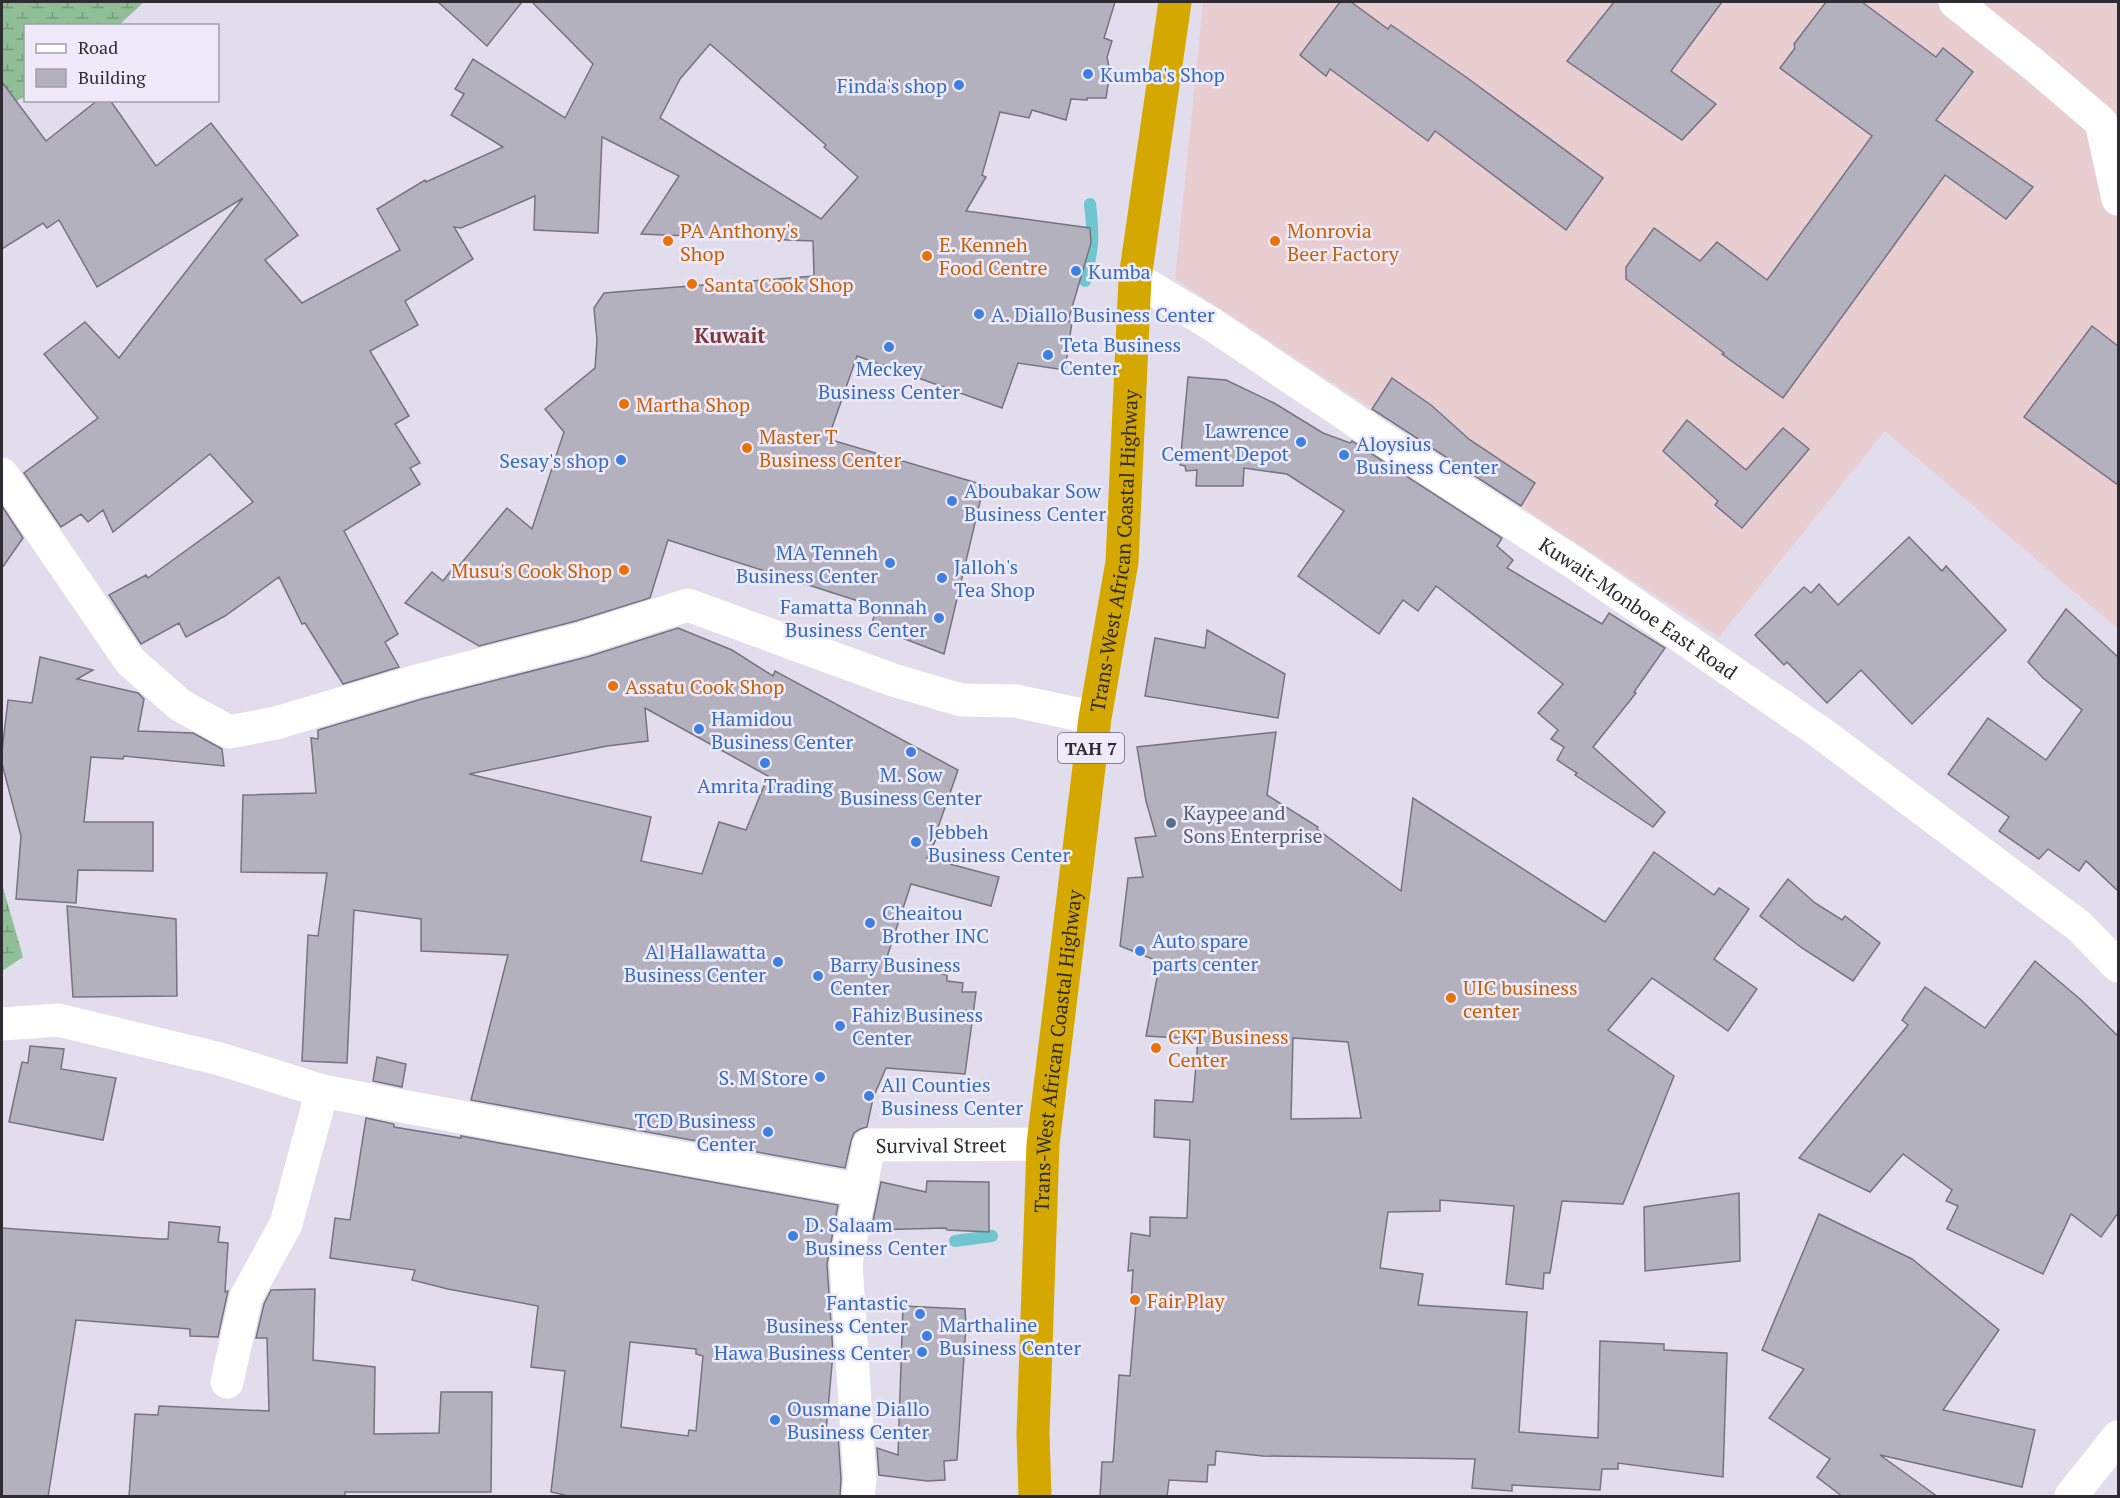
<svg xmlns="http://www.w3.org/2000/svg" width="2120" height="1498" viewBox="0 0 2120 1498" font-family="'PT Serif',serif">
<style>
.industrial{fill:#e9ced1}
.wetland{fill:url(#wetland-marsh)}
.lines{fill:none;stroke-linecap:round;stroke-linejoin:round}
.stream{stroke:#6fc6ce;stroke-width:12}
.building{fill:#b4b1bf;stroke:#767380;stroke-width:1.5;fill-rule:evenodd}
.minor{stroke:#fff;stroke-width:33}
.highway{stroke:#d5a800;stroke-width:33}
.shop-dot{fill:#3f7fe0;stroke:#eeeaf9;stroke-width:2}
.food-dot{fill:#e8710a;stroke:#eeeaf9;stroke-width:2}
.service-dot{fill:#5c6f8a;stroke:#eeeaf9;stroke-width:2}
.labels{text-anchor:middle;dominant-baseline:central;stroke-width:5;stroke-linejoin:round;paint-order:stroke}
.shield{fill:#eeeaf9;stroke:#68656e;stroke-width:1.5}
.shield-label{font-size:18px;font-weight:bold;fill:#2e2c32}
.shop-label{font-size:20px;fill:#366cbe;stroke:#eeeaf9;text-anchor:start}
.food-label{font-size:20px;fill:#c56008;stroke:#eeeaf9;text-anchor:start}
.street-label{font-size:20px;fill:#2e2c32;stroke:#eeeaf9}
.service-label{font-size:20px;fill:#4e5e75;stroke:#eeeaf9;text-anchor:start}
.neighbourhood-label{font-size:21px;font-weight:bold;fill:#7e3736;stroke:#eeeaf9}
</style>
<defs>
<pattern id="wetland-marsh" width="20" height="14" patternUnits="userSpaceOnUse" patternTransform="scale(1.5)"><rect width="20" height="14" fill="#90be96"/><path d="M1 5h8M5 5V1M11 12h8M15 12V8" fill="none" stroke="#769b7b"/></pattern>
</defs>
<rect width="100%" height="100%" fill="#e1ddec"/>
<!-- industrial -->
<path class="industrial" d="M1203 2H2118V629L1885 431 1719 637 1175 279Z"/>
<!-- wetland -->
<g class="wetland">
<path d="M2 2H144L119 25 26 26 25 96 2 110Z"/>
<path d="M2 884 23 957 2 971Z"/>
</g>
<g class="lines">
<!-- stream -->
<g class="stream">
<path d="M1085 281C1093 250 1094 236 1090 204"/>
<path d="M955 1241 992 1236"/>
</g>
</g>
<!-- building -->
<g class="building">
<path d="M438 2H522L487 46Z"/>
<path d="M532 2H1115L1104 38 1112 41 1107 57 1110 72 1106 98H1087V100L1071 99 1066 120 1032 110 1029 118 1000 112 982 175 986 177 966 211 1090 228 1091 243 1068 321 1072 322 1065 370 1018 363 1002 408 857 356 828 439 984 485 944 654 871 626 877 607 668 540 650 598 576 621 479 646 405 603 432 572 443 581 456 564 459 566 507 508 532 529 564 432 545 409 595 368 597 340 594 308 604 293 814 276 813 241 641 234 679 176 602 137 598 233 534 230 535 196 461 228 454 227 473 259 405 301 418 325 370 351 409 416 395 424 420 463 410 468 420 484 344 531 398 634 385 642 399 667 343 684 305 623 302 624 279 577 225 616 186 637 179 623 141 644 109 595 146 575 148 578 253 502 210 454 113 532 103 510 88 522 81 514 61 527 24 473 98 418 44 354 85 322 119 358 243 198 97 287 59 220 47 228 43 223 2 249V82L46 141 98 100H110L156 166 211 123 298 235 265 260 302 303 400 250 377 209 425 180 426 182 503 147 451 115 464 94 455 89 473 59 565 118 593 64ZM710 44 826 145 824 147 858 177 821 219 660 118 680 79Z"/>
<path d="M1340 2H1351L1388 29 1391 25 1466 77 1603 178 1566 230 1435 131 1428 141 1330 69 1326 76 1300 55Z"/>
<path d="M1614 2H1722L1671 71 1716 104 1682 140 1567 61Z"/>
<path d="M1826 2H1862L1936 57 1943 48 1973 72 1936 120 2033 187 2006 219 1945 175 1783 398 1722 354 1724 353 1626 279V267L1654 228 1700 261 1717 242 1767 280 1872 136 1780 68 1795 48 1794 44Z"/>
<path d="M2092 326 2118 346V485L2024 417Z"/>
<path d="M1188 377 1226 380 1274 403 1323 433 1350 443 1352 441 1502 538 1497 546 1513 560 1507 568 1602 624 1609 613 1665 648 1634 692 1636 693 1593 747 1665 812 1653 827 1575 775 1577 773 1557 760 1564 747 1551 739 1558 730 1538 713 1563 684 1436 586 1418 611 1403 600 1379 634 1298 576 1344 511 1287 474 1244 468 1243 486H1196L1197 470 1186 471 1185 466 1180 465Z"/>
<path d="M1392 378 1431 405 1470 440 1535 483 1521 506 1372 409Z"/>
<path d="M1687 420 1746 470 1783 428 1809 449 1742 528 1715 505 1718 501 1663 451Z"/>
<path d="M2 506 23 538 2 568Z"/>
<path d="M1909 537 1942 571 1946 566 2006 630 1912 724 1861 670 1827 703 1787 662 1784 665 1755 635 1804 587 1811 593 1819 584 1838 605Z"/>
<path d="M2066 609 2118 657V891L2086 861 2079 871 2048 849 2039 859 1999 831 2009 817 1948 774 1988 718 2046 760 2082 710 2043 678 2028 662Z"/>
<path d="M678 628 732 650 773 676 775 671 958 770 935 836 937 837 927 858 999 877 991 906 911 884 886 960 947 975V981L963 983 962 992H976L965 1074 886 1068 873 1098 867 1127 860 1129 854 1133 851 1141 845 1168 471 1100 508 955 421 951V919L354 910 347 1063 302 1061 308 935 318 936 327 873 241 872 243 795 316 793 311 738 318 739V730L422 699 587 657ZM645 708 768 776 746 830 719 822 702 874 641 861 651 817 469 774 607 746 648 741Z"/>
<path d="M1207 630 1285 674 1278 718 1145 696 1155 638 1205 648Z"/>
<path d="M40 657 93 670 77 679 138 693 144 699 138 731 193 733 222 749 224 766 124 756 123 759 91 757 84 822H153V871L78 870 76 903 16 899 21 836 2 764V751L8 700 32 703Z"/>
<path d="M1276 732 1267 795 1318 827 1317 829 1401 891 1413 798 1605 922 1654 852 1714 895 1719 888 1749 909 1714 959 1757 989 1728 1031 1652 978 1608 1030 1674 1076 1623 1204 1562 1201 1550 1273H1544L1543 1289 1506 1284 1514 1206 1440 1200V1211L1388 1212 1380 1268 1423 1274 1418 1305 1527 1312 1519 1432 1598 1438 1600 1341 1664 1344V1350L1727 1353 1723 1477 1618 1463V1469H1602L1600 1490 1512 1485V1491L1472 1488 1475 1459 1263 1456 1216 1451 1215 1465H1208L1207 1482 1169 1480 1167 1497H1100L1102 1462H1113L1119 1375 1130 1376 1136 1304 1131 1303 1133 1270 1128 1271 1131 1233 1150 1236V1217L1187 1218 1190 1140 1154 1137 1155 1100 1193 1102 1198 1039 1146 1036 1160 962 1120 946 1128 878 1143 877 1135 838 1156 836 1146 801 1137 747ZM1293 1038 1348 1042 1361 1118 1291 1119Z"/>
<path d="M1788 879 1815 903 1842 920 1845 916 1880 943 1853 981 1802 948 1760 916Z"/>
<path d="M67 906 176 919 177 996 73 997Z"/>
<path d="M2035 961 2080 999 2118 1036V1213L2101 1237 2071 1214 2043 1274 1947 1229 1958 1206 1946 1201 1952 1190 1903 1154 1870 1192 1799 1158 1908 1025 1902 1020 1925 987 1985 1028Z"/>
<path d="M30 1046 64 1049 61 1069 116 1078 103 1140 9 1122 22 1062 28 1063Z"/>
<path d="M377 1057 406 1064 402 1087 373 1081Z"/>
<path d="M366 1118 394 1124V1127L461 1138V1136L838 1205 827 1264 833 1353 826 1431 838 1435 841 1479 840 1497H573L551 1492 565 1371 531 1367 538 1306 448 1289 412 1280 415 1270 330 1258 335 1218 350 1220ZM630 1342 696 1349V1354L703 1356 696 1431 689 1430 688 1436 621 1427Z"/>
<path d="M927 1181 989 1182V1232L947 1230 946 1228 871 1230 881 1182 926 1192Z"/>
<path d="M1739 1193 1740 1261 1645 1271 1644 1207Z"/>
<path d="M1819 1214 1912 1259 1999 1330 1943 1410 2035 1430 2022 1487 1880 1455 1938 1497H1843L1817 1477 1830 1459 1769 1418 1804 1369 1762 1350Z"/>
<path d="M169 1222 220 1227 218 1242 228 1243 225 1292 228 1291 218 1337 190 1336V1329L76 1320 48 1497H2V1228L160 1239H168Z"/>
<path d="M315 1289 313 1360 375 1367 374 1434 439 1433 441 1392H492L491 1492H345V1497H129L135 1414 158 1415 159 1406 269 1411 267 1338H256L264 1304 271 1290Z"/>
<path d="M903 1306 965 1309 966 1326 957 1460 944 1461 945 1480 927 1481 879 1475 877 1448 898 1455Z"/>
</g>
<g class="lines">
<!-- minor -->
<g class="minor">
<path d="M1955 2 2033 64 2101 122 2118 199"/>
<path id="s1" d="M1135 278 1213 325 1387 442 1576 564 1821 733 2079 926 2118 966"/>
<path d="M2 474 130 661 180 705 229 732 276 723 417 681 581 639 688 605 893 680 961 700 1016 701 1095 718"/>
<path d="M2 1024 58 1020 220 1059 322 1091 604 1144 860 1190"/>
<path d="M227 1382 246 1297 286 1224 322 1091"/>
<path id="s2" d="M858 1496 860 1479 846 1263 869 1145 1043 1144"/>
<path d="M2071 1496 2118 1437"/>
</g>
<!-- highway -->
<path class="highway" id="s3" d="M1035 1496 1033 1434 1043 1144 1095 718 1122 562 1135 278 1175 2"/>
</g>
<!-- markers -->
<g class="shop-dot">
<circle cx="1088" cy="74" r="6"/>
<circle cx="959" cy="85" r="6"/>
<circle cx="1076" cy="271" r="6"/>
<circle cx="979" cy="314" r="6"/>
<circle cx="889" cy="347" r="6"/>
<circle cx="1048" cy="355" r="6"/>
<circle cx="1301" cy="442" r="6"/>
<circle cx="1344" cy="455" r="6"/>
<circle cx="621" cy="460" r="6"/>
<circle cx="952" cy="501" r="6"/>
<circle cx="890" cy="563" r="6"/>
<circle cx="942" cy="578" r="6"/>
<circle cx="939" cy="618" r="6"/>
<circle cx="699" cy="729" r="6"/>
<circle cx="911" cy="752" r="6"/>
<circle cx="765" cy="763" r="6"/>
<circle cx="916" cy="842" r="6"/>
<circle cx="870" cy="923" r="6"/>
<circle cx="1140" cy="951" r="6"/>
<circle cx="778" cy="962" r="6"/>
<circle cx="818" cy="976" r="6"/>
<circle cx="840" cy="1026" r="6"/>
<circle cx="820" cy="1077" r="6"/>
<circle cx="869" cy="1096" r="6"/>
<circle cx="768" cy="1132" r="6"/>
<circle cx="793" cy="1236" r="6"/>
<circle cx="920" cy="1314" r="6"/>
<circle cx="927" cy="1336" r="6"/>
<circle cx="922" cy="1352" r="6"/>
<circle cx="775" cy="1420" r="6"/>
</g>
<g class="food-dot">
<circle cx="668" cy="241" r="6"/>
<circle cx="1275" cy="241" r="6"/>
<circle cx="927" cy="256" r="6"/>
<circle cx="692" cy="284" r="6"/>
<circle cx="624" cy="404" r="6"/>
<circle cx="747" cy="448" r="6"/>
<circle cx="624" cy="570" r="6"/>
<circle cx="613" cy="686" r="6"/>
<circle cx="1451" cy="998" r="6"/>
<circle cx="1156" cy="1048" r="6"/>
<circle cx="1135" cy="1300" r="6"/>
</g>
<circle class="service-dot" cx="1171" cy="823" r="6"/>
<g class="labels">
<!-- shield labels -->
<rect class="shield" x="1058" y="733" width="66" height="30" rx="4.5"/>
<g class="shield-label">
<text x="1091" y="748">TAH 7</text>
</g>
<!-- shop labels -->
<g class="shop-label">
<text x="1100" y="74">Kumba's Shop</text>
<text x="947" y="85" text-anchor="end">Finda's shop</text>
<text x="1088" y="271">Kumba</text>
<text x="991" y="314">A. Diallo Business Center</text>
<text x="1060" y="344">Teta Business<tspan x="1060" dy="23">Center</tspan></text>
<text x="889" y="368" text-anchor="middle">Meckey<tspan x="889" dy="23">Business Center</tspan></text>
<text x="1289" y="430" text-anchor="end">Lawrence<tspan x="1289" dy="23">Cement Depot</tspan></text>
<text x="1356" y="443">Aloysius<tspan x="1356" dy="23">Business Center</tspan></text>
<text x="609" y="460" text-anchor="end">Sesay's shop</text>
<text x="964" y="490">Aboubakar Sow<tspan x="964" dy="23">Business Center</tspan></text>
<text x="878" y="552" text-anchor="end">MA Tenneh<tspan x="878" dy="23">Business Center</tspan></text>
<text x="954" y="566">Jalloh's<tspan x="954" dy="23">Tea Shop</tspan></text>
<text x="927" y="606" text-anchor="end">Famatta Bonnah<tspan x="927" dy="23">Business Center</tspan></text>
<text x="711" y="718">Hamidou<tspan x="711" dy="23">Business Center</tspan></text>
<text x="911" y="774" text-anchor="middle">M. Sow<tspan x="911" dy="23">Business Center</tspan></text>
<text x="765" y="785" text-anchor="middle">Amrita Trading</text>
<text x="928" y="831">Jebbeh<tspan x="928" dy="23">Business Center</tspan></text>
<text x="882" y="912">Cheaitou<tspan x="882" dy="23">Brother INC</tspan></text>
<text x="1152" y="940">Auto spare<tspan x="1152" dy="23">parts center</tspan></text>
<text x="766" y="951" text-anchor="end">Al Hallawatta<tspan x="766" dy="23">Business Center</tspan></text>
<text x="830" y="964">Barry Business<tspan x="830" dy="23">Center</tspan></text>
<text x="852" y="1014">Fahiz Business<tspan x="852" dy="23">Center</tspan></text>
<text x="808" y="1077" text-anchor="end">S. M Store</text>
<text x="881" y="1084">All Counties<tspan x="881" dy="23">Business Center</tspan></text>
<text x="756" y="1120" text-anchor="end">TCD Business<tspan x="756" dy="23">Center</tspan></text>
<text x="805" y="1224">D. Salaam<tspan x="805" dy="23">Business Center</tspan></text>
<text x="908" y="1302" text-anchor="end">Fantastic<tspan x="908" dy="23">Business Center</tspan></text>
<text x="939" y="1324">Marthaline<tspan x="939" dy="23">Business Center</tspan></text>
<text x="910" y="1352" text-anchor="end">Hawa Business Center</text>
<text x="787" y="1408">Ousmane Diallo<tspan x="787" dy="23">Business Center</tspan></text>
</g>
<!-- food labels -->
<g class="food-label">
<text x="680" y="230">PA Anthony's<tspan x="680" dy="23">Shop</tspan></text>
<text x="1287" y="230">Monrovia<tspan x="1287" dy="23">Beer Factory</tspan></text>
<text x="939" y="244">E. Kenneh<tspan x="939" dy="23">Food Centre</tspan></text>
<text x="704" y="284">Santa Cook Shop</text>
<text x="636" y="404">Martha Shop</text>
<text x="759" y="436">Master T<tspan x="759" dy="23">Business Center</tspan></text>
<text x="612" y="570" text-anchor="end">Musu's Cook Shop</text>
<text x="625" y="686">Assatu Cook Shop</text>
<text x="1463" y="987">UIC business<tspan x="1463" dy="23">center</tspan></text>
<text x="1168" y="1036">CKT Business<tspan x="1168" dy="23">Center</tspan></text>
<text x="1147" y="1300">Fair Play</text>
</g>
<!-- street labels -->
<g class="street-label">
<text stroke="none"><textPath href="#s3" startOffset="950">Trans-West African Coastal Highway</textPath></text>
<text stroke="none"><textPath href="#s1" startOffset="602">Kuwait-Monboe East Road</textPath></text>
<text stroke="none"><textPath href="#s3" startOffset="446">Trans-West African Coastal Highway</textPath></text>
<text stroke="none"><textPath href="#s2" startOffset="426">Survival Street</textPath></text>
</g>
<!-- service labels -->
<g class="service-label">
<text x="1183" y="812">Kaypee and<tspan x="1183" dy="23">Sons Enterprise</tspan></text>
</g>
<!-- neighbourhood labels -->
<g class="neighbourhood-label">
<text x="730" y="335">Kuwait</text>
</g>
</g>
<!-- border -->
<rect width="2120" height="1498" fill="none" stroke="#2e2c32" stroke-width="6"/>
<!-- legend -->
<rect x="24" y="24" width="195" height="78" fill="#eeeaf9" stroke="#a19ea9" stroke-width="1.5"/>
<rect x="36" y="44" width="30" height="9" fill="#ffffff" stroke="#a19ea9" stroke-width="1.5"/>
<text x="78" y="54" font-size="18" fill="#2e2c32">Road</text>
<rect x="36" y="69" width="30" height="18" fill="#b4b1bf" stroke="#a19ea9" stroke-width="1.5"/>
<text x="78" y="84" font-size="18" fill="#2e2c32">Building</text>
</svg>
